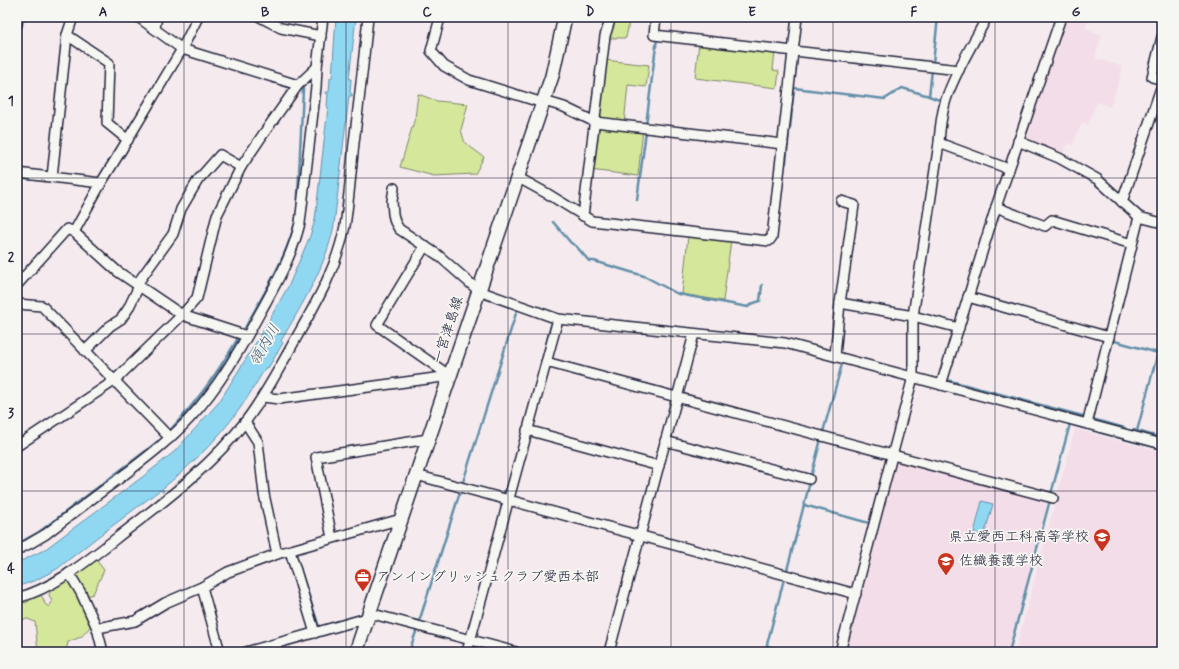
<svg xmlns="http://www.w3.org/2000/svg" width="1179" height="669" viewBox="0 0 1179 669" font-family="Mynerve,'Klee One',sans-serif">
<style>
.built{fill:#f3dde9}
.green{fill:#d5e79b;stroke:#7c846b}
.water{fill:#90d8f2;stroke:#648fa9}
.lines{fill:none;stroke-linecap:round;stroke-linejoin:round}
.stream{stroke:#648fa9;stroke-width:2.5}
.minor-casing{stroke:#22223b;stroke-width:12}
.secondary-casing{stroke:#22223b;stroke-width:16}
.minor{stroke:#f6f6f2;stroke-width:9}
.secondary{stroke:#f6f6f2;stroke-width:13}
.grid{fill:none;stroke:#22223b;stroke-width:1;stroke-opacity:0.55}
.labels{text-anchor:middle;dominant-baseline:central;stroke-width:3.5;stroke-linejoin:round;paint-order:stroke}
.street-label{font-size:14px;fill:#22223b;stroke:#f6f6f2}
.poi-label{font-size:14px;fill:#22223b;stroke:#f6f6f2;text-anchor:start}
.water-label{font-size:15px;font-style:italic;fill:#435972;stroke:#f6f6f2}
.neatline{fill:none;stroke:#22223b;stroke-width:1.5}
.grid-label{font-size:13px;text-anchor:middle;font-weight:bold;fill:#22223b}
</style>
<rect width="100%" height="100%" fill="#f5ebee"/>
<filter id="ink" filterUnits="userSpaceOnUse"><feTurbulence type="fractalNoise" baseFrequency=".025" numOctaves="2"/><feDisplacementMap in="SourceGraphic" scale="8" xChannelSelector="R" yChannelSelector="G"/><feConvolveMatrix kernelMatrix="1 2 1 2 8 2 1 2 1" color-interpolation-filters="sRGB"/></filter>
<g filter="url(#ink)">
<!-- built -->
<g class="built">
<path d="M1065 17H1089L1086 28 1102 35 1095 58 1123 67 1117 88 1110 107 1097 102 1088 125 1082 122 1073 145 1067 143 1062 157 1021 140Z"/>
<path d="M1075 429 1162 452V652H1015Z"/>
<path d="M899 460 1048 499 1008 652H844L895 462Z"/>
</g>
<!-- green -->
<g class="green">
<path d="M613 17H630L626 38H607Z"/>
<path d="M699 43 775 52 773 70 779 71 777 88 695 78Z"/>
<path d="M604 60 649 65 646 87 628 85 624 124 598 119Z"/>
<path d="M418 94 437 101 468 104 461 130 465 143 484 157 475 174 434 176 400 167 415 118Z"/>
<path d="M596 125 643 129 638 176 590 170Z"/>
<path d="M688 236 731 240 723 301 682 294Z"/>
<path d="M94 557 104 570 93 594 86 597 72 574Z"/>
<path d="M68 579 90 617 91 626 81 637 68 642 66 652H38L35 622 28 619 17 620V604L28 602 31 598 40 595 43 598 45 604 49 607 52 602 49 595 52 586Z"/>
</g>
<!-- water -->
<g class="water">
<path d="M336 17H356L349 79H351L350 93 352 94V96H349L334 225C326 267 302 304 281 341L283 343 268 368 266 367C254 387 243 406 228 424 209 448 186 469 162 489L164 491 162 492 160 490 95 539 57 569 36 580 17 587V563L44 550 145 475 174 452 219 402 257 341 289 285 310 236 315 220 328 107 327 106 328 94 325 93V92H329L330 78H332Z"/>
<path d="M982 501 993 504 984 536 974 533Z"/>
</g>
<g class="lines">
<!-- stream -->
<g class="stream">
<path d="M933 63 938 17"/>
<path d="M929 96 939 100"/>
<path d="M792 106 794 88 885 99 902 88 929 96 932 70"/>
<path d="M646 125 657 38"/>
<path d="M790 128 792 110"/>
<path d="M786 163 789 132"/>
<path d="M17 178 84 185"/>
<path d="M637 200 646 131"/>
<path d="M553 222 571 243 576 246 589 261H594L644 276 678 294 748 307 751 304 760 301 762 285"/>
<path d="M972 303 1035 321"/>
<path d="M245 328C265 291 288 256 297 215L303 89"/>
<path d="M1111 340 1158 353"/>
<path d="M539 373 551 325"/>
<path d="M947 380 1083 416"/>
<path d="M1092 419 1125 428"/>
<path d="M171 429C197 402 218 372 237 340"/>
<path d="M1134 430 1162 438"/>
<path d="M1137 431 1162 337"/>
<path d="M823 432 842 364"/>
<path d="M1098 432 1162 449"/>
<path d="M811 477 821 439"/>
<path d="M463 482 517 310"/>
<path d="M503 493 508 488"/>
<path d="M1051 494 1070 424 1083 428"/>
<path d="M500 503 502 507 501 510"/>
<path d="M804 505 869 523"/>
<path d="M17 544 39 532 143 453 158 441"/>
<path d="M296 556 319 627 322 626"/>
<path d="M787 570 810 482"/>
<path d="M419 622 460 492"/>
<path d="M329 624 360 615"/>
<path d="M767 646 790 652"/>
<path d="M409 652 417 629"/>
<path d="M765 652 784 579"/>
<path d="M1009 652 1050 500"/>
</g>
<!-- minor casing -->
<g class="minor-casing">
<g id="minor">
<path d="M73 17 67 35 109 63 107 123 128 140"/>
<path d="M138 17 182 49 298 85"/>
<path d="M260 17 281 28 321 36"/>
<path d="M437 17 440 18 431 51 444 66 469 80 543 103"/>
<path d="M656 17 654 35 959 70"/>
<path d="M17 25 18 17"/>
<path d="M155 28 157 17"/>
<path d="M1162 37 1152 77 1162 79"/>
<path d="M544 101 564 107 595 122 783 144"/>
<path d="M1018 141 1059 158 1097 179 1139 217 1162 223"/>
<path d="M939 143 1009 169"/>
<path d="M17 173 101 183"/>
<path d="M52 177 67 35"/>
<path d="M517 177 548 194 592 221 769 241 772 237 797 17"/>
<path d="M394 188 392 201 393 214 395 222 399 229 438 255 479 291 558 319 785 343 1162 444"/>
<path d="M1122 202 1162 85"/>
<path d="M996 207 1045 226 1052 220 1132 244"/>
<path d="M583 216 605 36 611 17"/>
<path d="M74 232 117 271 182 315 247 336"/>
<path d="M425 246 377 325 450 376"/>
<path d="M137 284 173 234 181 209 198 180 220 155 241 167"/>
<path d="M17 285 67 229 74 232 101 183 122 149 182 49 198 17"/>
<path d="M968 297 1109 337"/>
<path d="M840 303 913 316 959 328"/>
<path d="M17 304 42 306 170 438"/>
<path d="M85 351 110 326 121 319 128 309 139 286"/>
<path d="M835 356 840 303 854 205 841 201"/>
<path d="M546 362 1053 498"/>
<path d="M941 385 996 207 1061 17"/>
<path d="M263 397 279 399 450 376"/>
<path d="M245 422 258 442 264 494 277 554"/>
<path d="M1087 424 1139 217"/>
<path d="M527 430 659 466"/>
<path d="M665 441 809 479"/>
<path d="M17 446 114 381 182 315 197 298 217 215 241 167 264 133 298 85 317 67 323 17"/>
<path d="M416 475 856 594"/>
<path d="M332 538 316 457 428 439"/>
<path d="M17 550 29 544 46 534C69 516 93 498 116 481 142 461 168 442 190 418 219 387 241 348 261 311 277 282 292 256 300 223L316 87 317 67"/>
<path d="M290 551 315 633"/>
<path d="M69 573 81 593 97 628"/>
<path d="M202 587 220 652"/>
<path d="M17 598C60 587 100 550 136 523 175 493 214 462 245 422 266 395 282 363 299 333 319 298 337 266 345 226 349 199 351 171 354 143 359 101 364 59 368 17"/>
<path d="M369 613 516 652"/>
<path d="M103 652 97 628 135 621 165 603 202 587 228 572 277 554 401 519"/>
<path d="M246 652 367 618"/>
<path d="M467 652 558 319"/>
<path d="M609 652 694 334"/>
<path d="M840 652 913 377V316L939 143C940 127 942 109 948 94 958 67 974 42 987 17"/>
</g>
</g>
<!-- secondary casing -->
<g class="secondary-casing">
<path id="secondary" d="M356 652 552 76 565 17"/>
</g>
<!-- minor -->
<use href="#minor" class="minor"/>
<!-- secondary -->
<use href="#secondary" class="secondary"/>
</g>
</g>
<!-- grid -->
<path class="grid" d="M184 17V652M346 17V652M508 17V652M671 17V652M833 17V652M995 17V652M17 178H1162M17 334H1162M17 491H1162"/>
<!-- icons -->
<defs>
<g id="school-pin" transform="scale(0.9)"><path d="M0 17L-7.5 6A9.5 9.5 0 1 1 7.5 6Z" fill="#c8321e" stroke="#f6f6f2"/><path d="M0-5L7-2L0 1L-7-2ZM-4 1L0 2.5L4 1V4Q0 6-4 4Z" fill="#fff"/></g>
<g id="office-pin" transform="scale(0.9)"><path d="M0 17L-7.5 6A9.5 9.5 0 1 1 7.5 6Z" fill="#c8321e" stroke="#f6f6f2"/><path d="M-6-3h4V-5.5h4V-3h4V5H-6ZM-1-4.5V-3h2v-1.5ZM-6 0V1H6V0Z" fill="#fff"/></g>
</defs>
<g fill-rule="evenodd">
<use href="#school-pin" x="1102" y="537"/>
<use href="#school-pin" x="946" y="561"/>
<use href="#office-pin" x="363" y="577"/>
</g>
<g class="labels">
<!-- street labels -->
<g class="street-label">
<text transform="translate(448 330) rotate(-72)">一宮津島線</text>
</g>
<!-- poi labels -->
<g class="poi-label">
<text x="1089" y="537" text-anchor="end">県立愛西工科高等学校</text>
<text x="959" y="561">佐織養護学校</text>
<text x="376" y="577">アンイングリッシュクラブ愛西本部</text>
</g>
<!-- water labels -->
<g class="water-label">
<text transform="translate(265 345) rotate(-60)">領内川</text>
</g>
</g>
<!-- margin -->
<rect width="1179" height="669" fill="none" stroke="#f6f6f2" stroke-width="44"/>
<rect x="22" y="22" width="1135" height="625" class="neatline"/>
<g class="grid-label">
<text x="103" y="16">A</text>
<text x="265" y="16">B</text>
<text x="427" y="16">C</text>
<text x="590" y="16">D</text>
<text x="752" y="16">E</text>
<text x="914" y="16">F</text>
<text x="1076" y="16">G</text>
<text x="11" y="105">1</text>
<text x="11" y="261">2</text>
<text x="11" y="417">3</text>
<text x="11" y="573">4</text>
</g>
</svg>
